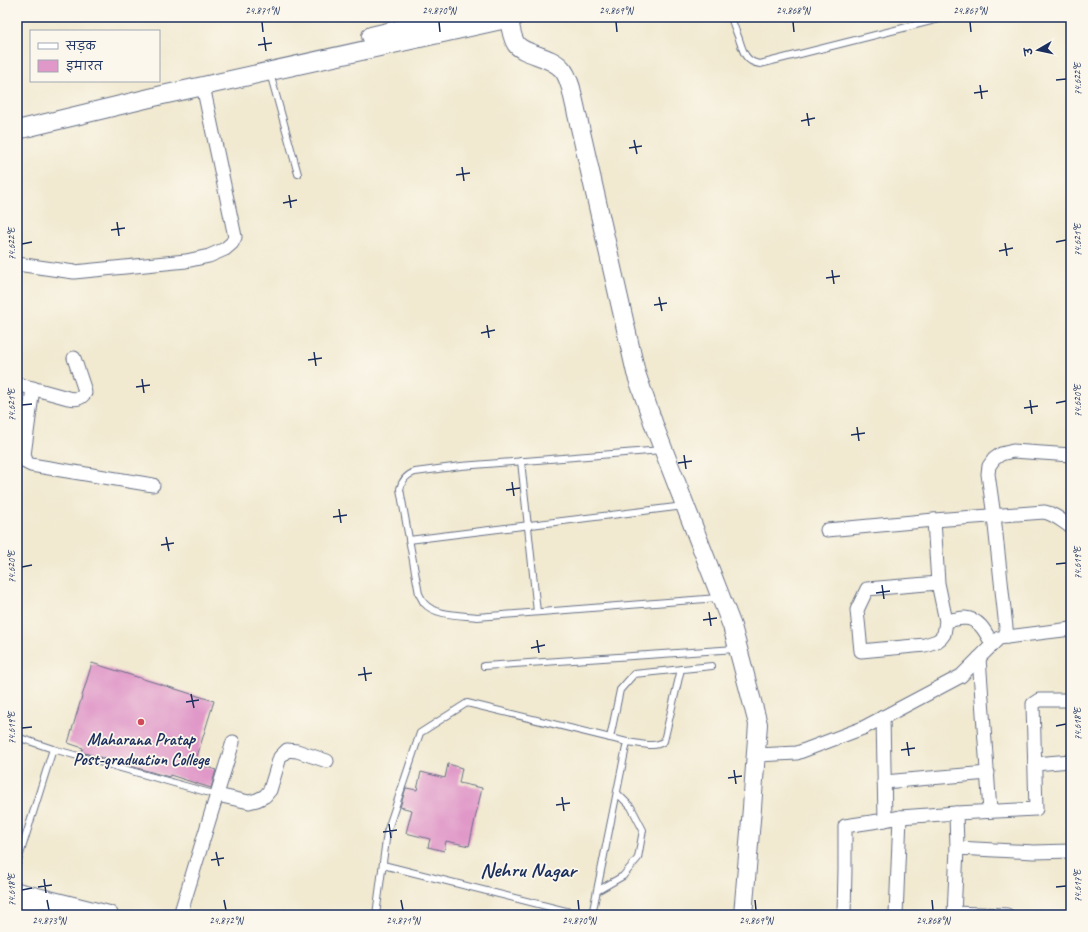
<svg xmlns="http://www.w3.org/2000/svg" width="1088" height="932" viewBox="0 0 1088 932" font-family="Caveat,'Playpen Sans Deva',sans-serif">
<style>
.building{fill:#e098c8}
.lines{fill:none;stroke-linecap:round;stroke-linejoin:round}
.lane-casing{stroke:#667086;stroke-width:8}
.street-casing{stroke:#667086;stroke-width:15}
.secondary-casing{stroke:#667086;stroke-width:20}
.lane{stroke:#fff;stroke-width:6}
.street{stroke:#fff;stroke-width:13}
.secondary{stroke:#fff;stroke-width:18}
.ticks{fill:none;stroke:#1b2f5e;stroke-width:1.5}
.poi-dot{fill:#d1495b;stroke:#fbf7ec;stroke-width:1.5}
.labels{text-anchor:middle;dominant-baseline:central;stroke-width:3.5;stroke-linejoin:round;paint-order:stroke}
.poi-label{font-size:17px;font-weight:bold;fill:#1b2f5e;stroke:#fbf7ec}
.district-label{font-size:21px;font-weight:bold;fill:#1b2f5e;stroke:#fbf7ec}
.neatline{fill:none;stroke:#1b2f5e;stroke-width:1.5}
.ticks-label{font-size:10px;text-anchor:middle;fill:#1b2f5e}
</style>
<rect width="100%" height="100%" fill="#fbf7ec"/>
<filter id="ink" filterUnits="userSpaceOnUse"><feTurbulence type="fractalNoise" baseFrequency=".025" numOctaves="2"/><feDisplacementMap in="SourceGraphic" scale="8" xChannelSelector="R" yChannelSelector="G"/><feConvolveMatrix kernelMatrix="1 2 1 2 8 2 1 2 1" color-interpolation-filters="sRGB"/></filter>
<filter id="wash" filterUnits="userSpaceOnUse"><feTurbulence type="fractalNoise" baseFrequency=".012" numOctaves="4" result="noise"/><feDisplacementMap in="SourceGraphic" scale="16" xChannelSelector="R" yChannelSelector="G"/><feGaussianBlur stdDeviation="0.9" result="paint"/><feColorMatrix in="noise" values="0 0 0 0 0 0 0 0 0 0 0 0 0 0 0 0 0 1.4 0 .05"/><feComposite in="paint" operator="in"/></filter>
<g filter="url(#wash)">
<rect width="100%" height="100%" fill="#f1e9d0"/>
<g id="blocks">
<!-- building -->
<g class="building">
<path d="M92 663 214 701 195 763 216 770 211 788 170 775 169 777 81 752 83 748 68 743Z"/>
<path d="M448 764 462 768 459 783 482 788 469 846 446 841 444 851 428 847 430 839 406 833 412 810 400 807 406 788 417 790 421 772 445 778Z"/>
</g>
</g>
</g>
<g filter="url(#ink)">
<use href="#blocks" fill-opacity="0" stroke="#667086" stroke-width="1"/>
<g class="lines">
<!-- lane casing -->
<g class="lane-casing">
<g id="lane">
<path d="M731 17C733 24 736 31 739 39 743 51 745 62 760 64L947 17"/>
<path d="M270 73 298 174"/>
<path d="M662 450 461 466 415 472C406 475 402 480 400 489L419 594C421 597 422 600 424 603 435 616 461 615 477 617L718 598"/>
<path d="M521 461 537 612"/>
<path d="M409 540 684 506"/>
<path d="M484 666 736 649"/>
<path d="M17 737 53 749 17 864"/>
<path d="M610 738 620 690 634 674 712 666"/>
<path d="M627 742C639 743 655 749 664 741L681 669"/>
<path d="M53 749 217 795"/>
<path d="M383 865 582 915"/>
<path d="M597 891 623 876 638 858 643 830 631 807 617 793"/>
<path d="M376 915 387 832 420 733 467 703 627 742 592 915"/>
</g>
</g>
<!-- street casing -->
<g class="street-casing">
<g id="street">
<path d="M17 264 74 272 186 261 209 256 225 249 232 243 235 237 234 232 203 86"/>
<path d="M17 384 68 398C75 399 80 400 85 393L84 388 74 358"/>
<path d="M33 388 24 455 27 463 31 465 153 485"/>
<path d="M934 520 938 583 867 589 857 610 861 651 925 645 937 641 941 638 944 634 945 628 946 621 938 583"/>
<path d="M827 530 934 520 1044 512C1055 514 1062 521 1071 527"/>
<path d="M946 621C952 620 959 618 965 618 980 619 986 633 992 644"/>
<path d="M1007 637 994 516 988 474 989 466 994 459 1001 454 1013 451 1071 455"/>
<path d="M979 658 990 811"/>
<path d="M883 717 885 820 900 817 956 813 957 848 954 915"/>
<path d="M756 755 797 753 863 728 961 676 999 638 1071 629"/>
<path d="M1035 764 1071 761"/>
<path d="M884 782 988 773"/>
<path d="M217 795 249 802 257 800 265 796 270 790 280 757 287 750 297 751 327 761"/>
<path d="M956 813 1036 809 1033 704 1039 700H1071"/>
<path d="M957 848 1034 852 1071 851"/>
<path d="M954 913 1007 915"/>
<path d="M180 915 233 742"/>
<path d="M844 915 845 869V826L885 820"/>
<path d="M896 915 900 817"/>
</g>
</g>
<!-- secondary casing -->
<g class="secondary-casing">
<g id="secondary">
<path d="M509 17C510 25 511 36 516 44 524 55 550 55 562 69 567 74 569 82 571 88L636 373 655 428 732 626 758 724 752 808 743 915"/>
<path d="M371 36 451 17"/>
<path d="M17 130 158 96 515 17"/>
<path d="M17 892 109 915"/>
<path d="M17 910 37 915"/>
</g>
</g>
<!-- lane -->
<use href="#lane" class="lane"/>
<!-- street -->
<use href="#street" class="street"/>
<!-- secondary -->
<use href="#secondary" class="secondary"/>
</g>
</g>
<!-- ticks -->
<path class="ticks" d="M262 22 263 32M439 22 440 32M616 22 617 32M793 22 794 32M970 22 971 32M264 37 266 51M258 45 272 43M1056 80 1066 79M980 85 982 99M974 93 988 91M807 113 809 126M801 121 815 118M634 140 637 154M629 148 642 146M462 167 464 181M456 175 470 173M289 195 291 208M283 203 297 200M117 222 119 236M111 230 125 228M1056 242 1066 240M1005 243 1007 256M22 244 32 242M999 251 1013 248M832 270 834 284M826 278 840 276M659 297 662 311M654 305 667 303M487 325 489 338M481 333 495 330M314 352 316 366M308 360 322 358M142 379 144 393M136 387 150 385M1030 400 1032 414M1056 403 1066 401M22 405 32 404M1024 408 1038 406M857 427 859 441M851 435 865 433M684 455 686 469M678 463 692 461M512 482 514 496M506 490 520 488M339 509 341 523M333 517 347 515M166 537 169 551M161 545 174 543M1056 564 1066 563M22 567 32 565M882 585 884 599M876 593 890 591M709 612 711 626M703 620 717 618M537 640 539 653M531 648 545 645M364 667 366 681M358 675 372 673M191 694 194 708M186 702 199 700M1056 726 1066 724M22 728 32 727M907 742 909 756M901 750 915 748M734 770 736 784M728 778 742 776M562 797 564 811M556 805 570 803M389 824 391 838M383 832 397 830M216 852 219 866M211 860 224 858M44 879 46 893M38 887 52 885M1056 887 1066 886M22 890 32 888M47 900 49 910M224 900 226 910M401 900 403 910M578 900 579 910M755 900 756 910M932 900 933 910"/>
<!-- markers -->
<circle class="poi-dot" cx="141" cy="722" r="4"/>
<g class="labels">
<!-- poi labels -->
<g class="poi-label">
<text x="141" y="739">Maharana Pratap<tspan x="141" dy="20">Post-graduation College</tspan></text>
</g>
<!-- district labels -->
<g class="district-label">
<text x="528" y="870">Nehru Nagar</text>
</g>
</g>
<!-- margin -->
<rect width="1088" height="932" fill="none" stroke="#fbf7ec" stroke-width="44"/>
<!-- legend -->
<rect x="30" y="30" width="130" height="52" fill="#fbf7ec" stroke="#a1a7b3"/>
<rect x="38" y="43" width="20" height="6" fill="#ffffff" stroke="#a1a7b3"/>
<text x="66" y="50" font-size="12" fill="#1b2f5e">सड़क</text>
<rect x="38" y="60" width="20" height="12" fill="#e098c8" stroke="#a1a7b3"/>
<text x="66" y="70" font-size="12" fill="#1b2f5e">इमारत</text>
<!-- north arrow -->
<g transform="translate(1038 50) rotate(261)" stroke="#fbf7ec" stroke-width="3" paint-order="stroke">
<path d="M0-3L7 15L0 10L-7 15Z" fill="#1b2f5e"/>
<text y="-6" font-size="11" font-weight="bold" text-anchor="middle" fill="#1b2f5e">उ</text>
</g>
<rect x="22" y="22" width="1044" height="888" class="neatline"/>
<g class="ticks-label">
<text x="262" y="14">24.871°N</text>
<text x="439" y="14">24.870°N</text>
<text x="616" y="14">24.869°N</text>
<text x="793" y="14">24.868°N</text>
<text x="970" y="14">24.867°N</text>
<text transform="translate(1077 79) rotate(-90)" y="4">74.622°E</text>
<text transform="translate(1077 240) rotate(-90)" y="4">74.621°E</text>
<text transform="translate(11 244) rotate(-90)" y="4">74.622°E</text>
<text transform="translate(1077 401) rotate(-90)" y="4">74.620°E</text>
<text transform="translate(11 405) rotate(-90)" y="4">74.621°E</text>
<text transform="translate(1077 563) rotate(-90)" y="4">74.619°E</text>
<text transform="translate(11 567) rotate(-90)" y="4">74.620°E</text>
<text transform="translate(1077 724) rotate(-90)" y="4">74.618°E</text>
<text transform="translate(11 728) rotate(-90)" y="4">74.619°E</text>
<text transform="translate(1077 886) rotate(-90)" y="4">74.617°E</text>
<text transform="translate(11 890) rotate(-90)" y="4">74.618°E</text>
<text x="49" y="924">24.873°N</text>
<text x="226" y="924">24.872°N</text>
<text x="403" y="924">24.871°N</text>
<text x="579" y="924">24.870°N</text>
<text x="756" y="924">24.869°N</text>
<text x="933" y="924">24.868°N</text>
</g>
</svg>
